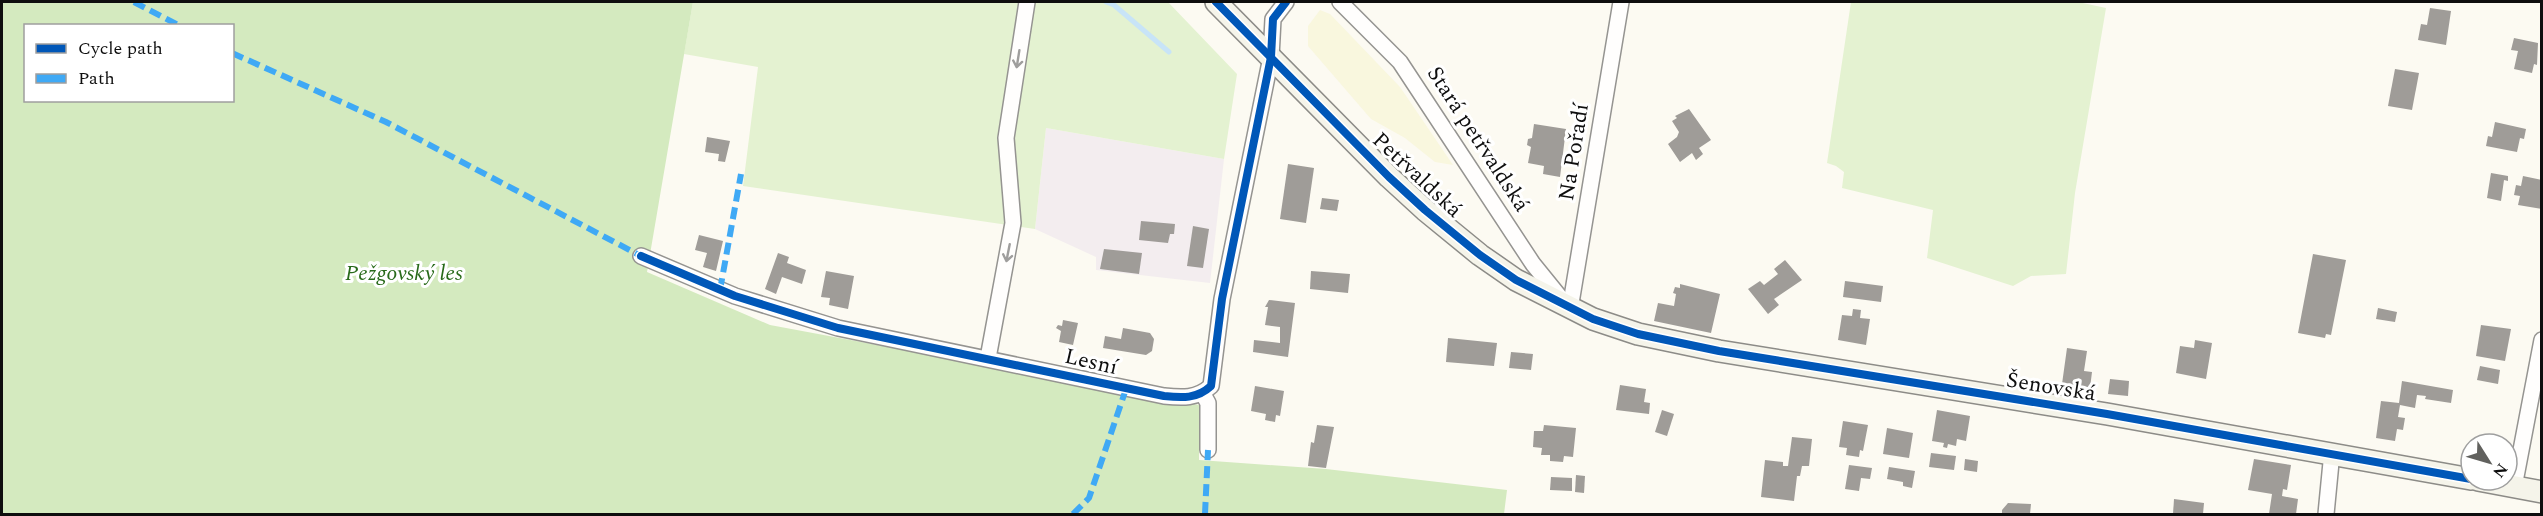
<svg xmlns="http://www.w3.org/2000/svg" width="2543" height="516" viewBox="0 0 2543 516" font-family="Spectral,serif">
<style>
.industrial{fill:#f3edef}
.farmland{fill:#f9f7de}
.green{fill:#e4f2d1}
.forest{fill:#d4eabf;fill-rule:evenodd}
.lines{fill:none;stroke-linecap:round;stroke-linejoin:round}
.stream{stroke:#c8e4f7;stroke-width:5}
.building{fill:#9f9c98}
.street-casing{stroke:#959491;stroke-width:18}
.secondary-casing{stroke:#8c8b87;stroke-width:24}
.street{stroke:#fffefd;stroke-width:15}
.secondary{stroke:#f5f4ea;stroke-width:21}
.quiet{stroke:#3fa9f5;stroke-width:6;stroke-dasharray:12 6;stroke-linecap:butt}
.cycleway-casing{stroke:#fff;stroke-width:11}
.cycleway{stroke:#0057b8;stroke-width:8}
.oneway{stroke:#9f9e9d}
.labels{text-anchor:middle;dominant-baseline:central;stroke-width:6;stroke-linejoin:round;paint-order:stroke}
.street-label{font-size:22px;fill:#0e0e0e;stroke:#fff}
.park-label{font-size:22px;font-style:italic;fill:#286a1a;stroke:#fff}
</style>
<rect width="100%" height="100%" fill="#fcfaf2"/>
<!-- industrial -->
<path class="industrial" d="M1046 128 1224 159 1210 283 1096 270V257L1035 229Z"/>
<!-- farmland -->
<path class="farmland" d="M1320 10 1330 14 1400 87 1453 165 1435 162 1405 138 1371 119 1308 46V26Z"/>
<!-- green -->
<g class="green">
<path d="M693 2H1168L1237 74 1224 159 1046 128 1035 229 743 186 758 67 684 54Z"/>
<path d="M1851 2H2078L2106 8 2075 193 2066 274 2031 276 2013 286 1927 258 1933 210 1842 188 1844 172 1836 166 1827 163Z"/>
</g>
<!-- forest -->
<path class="forest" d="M2 2H693L647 272 770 325 1199 405V460L1326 469 1507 490 1504 514H2ZM26 26H232V100H26Z"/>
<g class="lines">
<!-- stream -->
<path class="stream" d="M1106 2 1114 5 1169 52"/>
</g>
<!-- building -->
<g class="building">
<path d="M2430 8 2451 11 2446 45 2418 40 2421 24 2427 25Z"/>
<path d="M2514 38 2538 43 2537 65 2534 64 2532 73 2514 69 2518 51 2511 50Z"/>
<path d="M2395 69 2419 73 2412 110 2388 106Z"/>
<path d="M1689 109 1711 140 1699 148 1703 154 1696 160 1692 153 1680 162 1668 144 1677 137 1679 132 1672 121 1677 118 1675 116Z"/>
<path d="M2495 122 2526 129 2524 139 2520 138 2517 152 2486 146 2488 136 2492 137Z"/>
<path d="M1534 124 1566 129 1560 177 1543 174 1544 166 1528 163 1531 147 1527 145 1528 139 1532 138Z"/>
<path d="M707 137 730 141 725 162 718 161 719 154 705 152Z"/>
<path d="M1288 164 1314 168 1306 223 1280 219Z"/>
<path d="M2491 173 2508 176V181L2504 180 2501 201 2487 198Z"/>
<path d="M2523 176 2542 180V209L2518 205 2520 196 2514 195 2516 185 2521 186Z"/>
<path d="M1322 198 1339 200 1337 211 1320 209Z"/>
<path d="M1141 221 1175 224 1174 234H1170L1168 243 1139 240Z"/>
<path d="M1193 226 1209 229 1203 268 1187 266Z"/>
<path d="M699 235 723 241 716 271 703 267 707 253 695 250Z"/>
<path d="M1104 249 1142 253 1139 274 1100 269Z"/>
<path d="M778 253 789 257 787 263 806 270 802 284 782 277 776 294 765 289Z"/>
<path d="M2313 254 2346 260 2331 335 2326 334 2325 338 2298 333Z"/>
<path d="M1785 260 1802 280 1774 299 1779 305 1768 314 1748 289 1760 281 1764 285 1778 274 1774 269Z"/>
<path d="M826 271 854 276 848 309 829 305 830 298 821 297Z"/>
<path d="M1311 271 1350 274 1348 293 1310 289Z"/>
<path d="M1845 281 1883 286 1881 302 1843 297Z"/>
<path d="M1680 284 1720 294 1711 333 1654 321 1658 303 1674 306 1676 294 1673 293 1675 287 1680 288Z"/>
<path d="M1269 300 1295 303 1288 357 1253 352 1254 340 1280 343V327L1265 325 1268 307H1265Z"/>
<path d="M2378 308 2397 312 2395 322 2376 319Z"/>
<path d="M1853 309 1861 310 1860 318 1870 319 1866 345 1838 340 1842 315 1852 316Z"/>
<path d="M1063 320 1078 323 1073 345 1059 342 1061 331 1056 328 1058 325 1062 326Z"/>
<path d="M2481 325 2511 329 2505 361 2476 356Z"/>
<path d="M1123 328 1150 333 1154 339 1152 351 1146 355 1103 348 1105 336 1121 339Z"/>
<path d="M1448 338 1497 343 1494 366 1446 362Z"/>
<path d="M2195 340 2212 343 2206 379 2176 373 2180 346 2194 348Z"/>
<path d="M2067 348 2087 351 2084 371 2092 372 2090 388 2062 384Z"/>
<path d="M1511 352 1533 354 1531 370 1509 368Z"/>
<path d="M2480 366 2500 370 2498 384 2477 380Z"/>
<path d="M2110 379 2129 381 2128 396 2108 394Z"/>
<path d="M2402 381 2453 390 2451 403 2425 399 2426 396 2417 395 2415 408 2400 405 2398 417 2405 418 2403 430 2397 429 2395 441 2376 438 2381 401 2399 403Z"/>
<path d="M1620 385 1646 389 1644 402 1650 403 1649 414 1616 410Z"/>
<path d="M1255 386 1284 391 1280 416 1276 415 1275 422 1265 420 1266 414 1251 411Z"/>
<path d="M1662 410 1674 414 1667 436 1655 432Z"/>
<path d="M1937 410 1970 416 1966 441 1957 439 1956 446 1948 444 1947 448 1943 447 1944 443 1932 441Z"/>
<path d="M1843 421 1868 425 1863 451 1860 450 1859 457 1846 455 1847 448 1839 447Z"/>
<path d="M1317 425 1334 427 1326 468 1308 466 1311 442 1314 443Z"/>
<path d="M1544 425 1576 428 1573 457 1564 456 1563 462 1550 461V455H1541L1542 448 1533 447 1534 431H1543Z"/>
<path d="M1887 428 1913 433 1909 458 1883 454Z"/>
<path d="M1792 437 1812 439 1809 466H1802L1800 476H1797L1794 501 1761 497 1765 460 1783 462V466H1788Z"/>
<path d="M1931 453 1956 456 1954 470 1929 467Z"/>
<path d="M1965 459 1978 461 1977 472 1964 470Z"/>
<path d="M2254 459 2291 465 2287 490 2283 489 2282 496 2298 499 2296 514H2269L2272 494 2248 490Z"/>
<path d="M1849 465 1872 468 1870 479 1861 478 1859 491 1845 489Z"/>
<path d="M1889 467 1915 471 1912 488 1903 486V482L1887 479Z"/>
<path d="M1576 475 1585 476 1584 493 1575 492Z"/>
<path d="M1551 477 1572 478V491L1550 490Z"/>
<path d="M2174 499 2204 503 2203 514H2173Z"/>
<path d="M2008 503 2031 504 2030 514H2002V510Z"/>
</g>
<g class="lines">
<!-- street casing -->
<g class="street-casing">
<g id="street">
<path d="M1340 2 1400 62 1533 264 1563 301"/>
<path d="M641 256 735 296 838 328 1164 396C1182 398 1197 399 1211 386L1222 299 1271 57 1273 19 1286 2"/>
<path d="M1570 309 1621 2"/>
<path d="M988 358 1013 223 1006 138 1027 2"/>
<path d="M1203 394 1208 403V450"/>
<path d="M2514 487 2542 340"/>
<path d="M2326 514 2332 452"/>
</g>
</g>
<!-- secondary casing -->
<g class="secondary-casing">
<g id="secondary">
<path d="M1216 2 1389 177 1425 210 1480 255 1516 280 1593 319 1638 334 1719 351 2107 414 2471 479"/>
<path d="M2478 480 2542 492"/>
</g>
</g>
<!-- street -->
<use href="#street" class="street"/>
<!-- secondary -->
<use href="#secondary" class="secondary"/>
<!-- quiet -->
<g class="quiet">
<path d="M134 2 180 26"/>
<path d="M232 53 386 122 641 256"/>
<path d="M720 290 741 174"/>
<path d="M1073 514 1089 498 1126 389"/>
<path d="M1205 514 1208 450"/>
</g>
<!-- cycleway casing -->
<g class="cycleway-casing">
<g id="cycleway">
<path d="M1216 2 1389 177 1425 210 1480 255 1516 280 1593 319 1638 334 1719 351 2107 414 2471 479"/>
<path d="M641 256 735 296 838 328 1164 396C1182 398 1197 399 1211 386L1222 299 1271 57 1273 19 1286 2"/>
</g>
</g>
<!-- cycleway -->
<use href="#cycleway" class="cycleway"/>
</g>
<!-- one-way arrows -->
<defs><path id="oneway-shaft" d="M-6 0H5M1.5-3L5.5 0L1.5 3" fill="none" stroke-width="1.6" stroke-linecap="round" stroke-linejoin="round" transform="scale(1.5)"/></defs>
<g class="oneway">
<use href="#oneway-shaft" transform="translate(1018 59) rotate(99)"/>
<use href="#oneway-shaft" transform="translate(1008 253) rotate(101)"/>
</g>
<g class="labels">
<!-- street labels -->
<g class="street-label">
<text transform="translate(1478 139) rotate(57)">Stará petřvaldská</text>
<text transform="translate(1574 152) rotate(-81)">Na Pořadí</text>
<text transform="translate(1417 175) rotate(43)">Petřvaldská</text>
<text transform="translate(1091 362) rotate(13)">Lesní</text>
<text transform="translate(2051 387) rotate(9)">Šenovská</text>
</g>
<!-- park labels -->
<g class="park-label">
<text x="404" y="273">Pežgovský les</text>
</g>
</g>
<!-- border -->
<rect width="2543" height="516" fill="none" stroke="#0e0e0e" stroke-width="6"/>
<!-- legend -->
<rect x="24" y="24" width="210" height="78" fill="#ffffff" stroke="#9f9f9f" stroke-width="1.5"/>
<rect x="36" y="44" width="30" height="9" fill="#0057b8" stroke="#9f9f9f" stroke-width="1.5"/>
<text x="78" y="54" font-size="18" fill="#0e0e0e">Cycle path</text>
<rect x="36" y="74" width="30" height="9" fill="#3fa9f5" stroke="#9f9f9f" stroke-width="1.5"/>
<text x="78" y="84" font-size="18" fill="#0e0e0e">Path</text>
<!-- north arrow -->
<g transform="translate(2489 462) rotate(127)"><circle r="28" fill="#ffffff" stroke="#9f9f9f" stroke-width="1.5"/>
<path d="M0-4.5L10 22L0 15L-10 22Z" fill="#61615e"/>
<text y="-9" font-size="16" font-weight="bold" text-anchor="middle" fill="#0e0e0e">N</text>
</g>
</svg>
